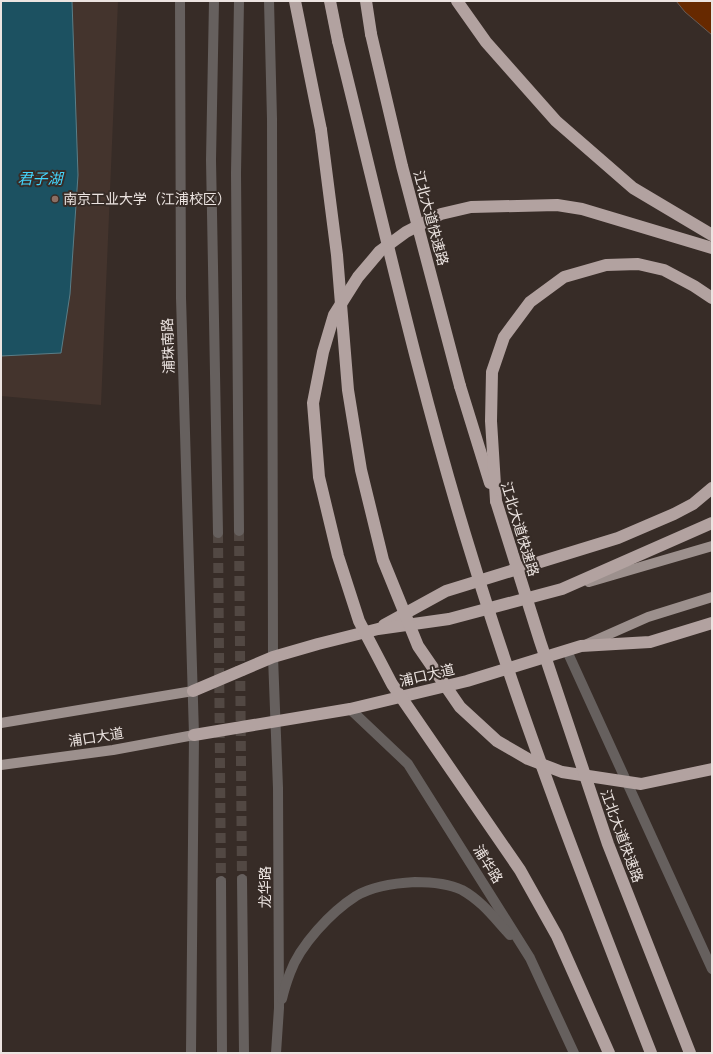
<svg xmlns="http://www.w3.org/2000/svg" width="713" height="1054" viewBox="0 0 713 1054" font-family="'Source Serif 4','Noto Sans SC',serif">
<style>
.built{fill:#44342d}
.water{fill:#1c5161;stroke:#5a7d87}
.building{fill:#672900;stroke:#675b55}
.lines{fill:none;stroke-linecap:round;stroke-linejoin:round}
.minor-tunnel{stroke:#524843;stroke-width:10;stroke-dasharray:10 5;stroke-linecap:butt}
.minor{stroke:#66605e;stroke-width:10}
.major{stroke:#9c908d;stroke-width:10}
.highway{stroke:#b2a2a0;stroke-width:12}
.highway-bridge{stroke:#b2a2a0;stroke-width:12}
.education-dot{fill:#8d6e63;stroke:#372c27;stroke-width:1.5}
.labels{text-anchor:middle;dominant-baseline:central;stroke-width:4;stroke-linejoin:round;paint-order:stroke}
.poi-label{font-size:14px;fill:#ece4e1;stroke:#372c27;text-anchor:start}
.street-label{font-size:14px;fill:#ece4e1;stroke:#372c27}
.water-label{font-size:15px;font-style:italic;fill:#44d5fc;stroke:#372c27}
</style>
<rect width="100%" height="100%" fill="#372c27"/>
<!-- built -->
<path class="built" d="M1 1H118L101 405 1 396Z"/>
<!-- water -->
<path class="water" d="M1 1H72L78 175 70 294 61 353 1 356Z"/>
<!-- building -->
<path class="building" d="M676 1H712V35L685 12Z"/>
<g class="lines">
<!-- minor-tunnel -->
<g class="minor-tunnel">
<path d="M239 531 242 879"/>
<path d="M218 533 221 881"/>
</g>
<!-- minor -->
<g class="minor">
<path d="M180 1 181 298 194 735 191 1053"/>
<path d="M214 1 211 160 218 533"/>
<path d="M239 1 236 173 239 531"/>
<path d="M269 1 272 119 273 657 278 788 279 1008 276 1053"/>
<path d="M567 651 712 969"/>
<path d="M350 709 408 764 530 958 574 1053"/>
<path d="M242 879 244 1053"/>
<path d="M221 881 222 1053"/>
<path d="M282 999C284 990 287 981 290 973 300 945 331 912 356 896 373 886 396 883 415 882 431 882 447 883 462 890 482 901 495 919 510 935"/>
</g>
<!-- major -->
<g class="major">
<path d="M589 582 712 546"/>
<path d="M587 644 648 617 712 597"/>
<path d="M1 723 193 691"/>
<path d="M1 765 113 750 194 735"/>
</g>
<!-- highway -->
<g class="highway">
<path d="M295 1 321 130"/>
<path d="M330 1 338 41"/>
<path d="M366 1 371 34"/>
<path d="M457 1 486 42 556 121 633 188 712 235"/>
<path d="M460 386 490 483"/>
<path d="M496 501 491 421 492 372 504 337 530 302 564 277 606 265 638 264 664 270 694 286 712 298"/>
<path d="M384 625 446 591 618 538 674 514 693 504 712 488"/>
<path d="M193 691 273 657 318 644 378 629 449 619 562 589 712 523"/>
<path d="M194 735 350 709 467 681 581 646 650 642 712 623"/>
</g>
<!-- highway-bridge -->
<g class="highway-bridge">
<path d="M371 34 402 166 460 386"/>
<path d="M338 41C381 213 419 387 472 557 523 725 587 889 651 1053"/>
<path d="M321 130 337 255 348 390 361 470 383 560 418 646 460 707 497 741 528 759 562 772 641 784 712 769"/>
<path d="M496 501 540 641 608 844 690 1053"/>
<path d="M609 1053 557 936 520 870 392 684 359 621 338 556 319 477 313 403 323 352 334 315 358 277 380 251 406 232 441 214 471 207 557 205 582 209 712 248"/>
</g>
</g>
<!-- markers -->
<circle class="education-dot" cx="55" cy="199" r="4"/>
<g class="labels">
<!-- poi labels -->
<g class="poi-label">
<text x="63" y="199">南京工业大学（江浦校区）</text>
</g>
<!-- street labels -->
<g class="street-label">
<text transform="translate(431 218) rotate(75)">江北大道快速路</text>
<text transform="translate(168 346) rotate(-92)">浦珠南路</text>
<text transform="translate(520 529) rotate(73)">江北大道快速路</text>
<text transform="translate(427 675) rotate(-13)">浦口大道</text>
<text transform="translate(96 737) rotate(-9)">浦口大道</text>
<text transform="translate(622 836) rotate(70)">江北大道快速路</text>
<text transform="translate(488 864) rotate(58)">浦华路</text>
<text transform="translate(265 887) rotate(-90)">龙华路</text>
</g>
<!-- water labels -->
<g class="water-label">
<text x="40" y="178">君子湖</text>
</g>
</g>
<!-- border -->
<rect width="713" height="1054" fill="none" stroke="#ece4e1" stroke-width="4"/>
</svg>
